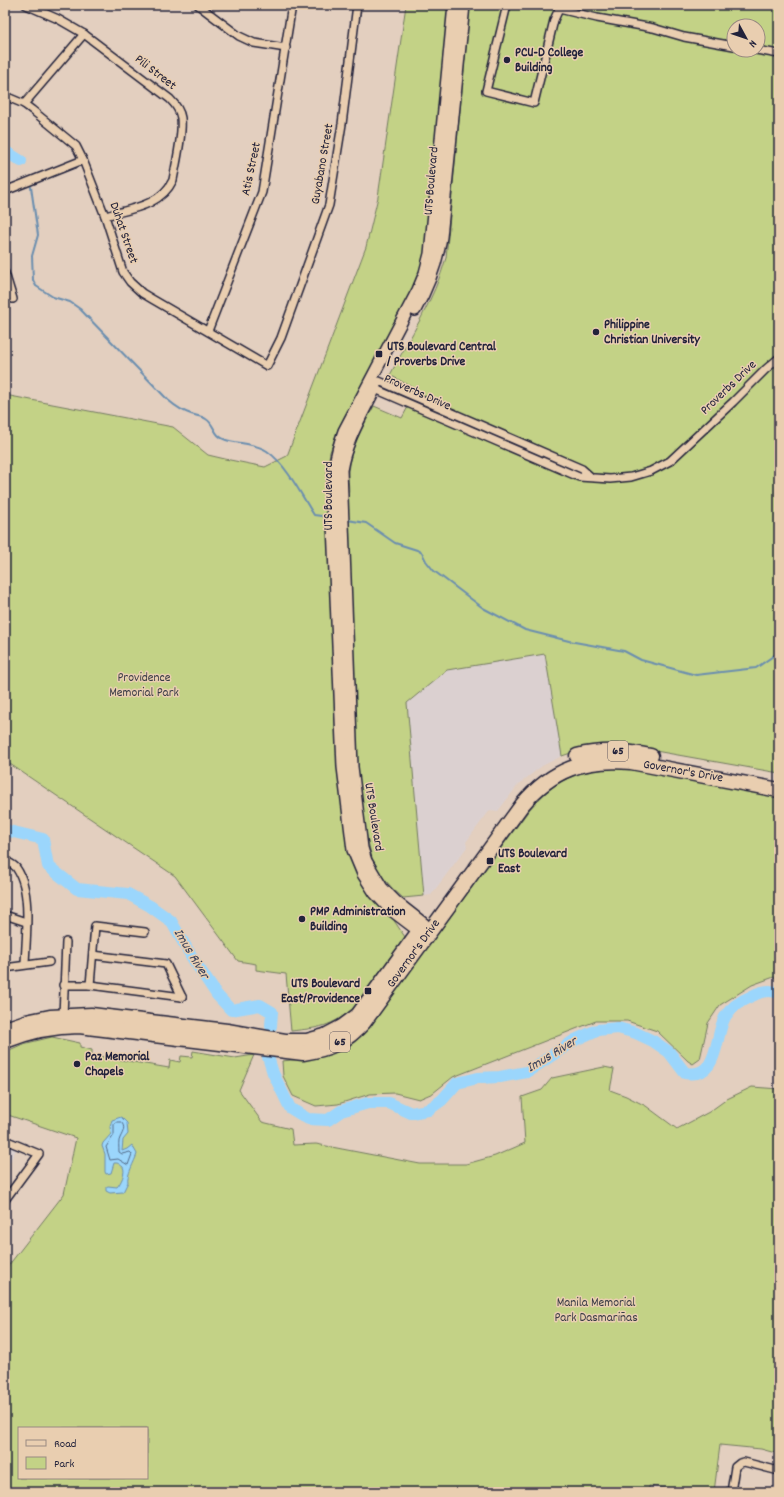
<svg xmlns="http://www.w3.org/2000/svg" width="784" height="1497" viewBox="0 0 784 1497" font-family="Dekko,sans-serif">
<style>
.built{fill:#dbd0d0}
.green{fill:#c3d286;stroke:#727a60;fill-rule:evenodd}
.water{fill:#9bd6fc;stroke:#6b8eaf}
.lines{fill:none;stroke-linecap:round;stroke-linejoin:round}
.shore{stroke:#526a88;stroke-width:1}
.stream{stroke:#6b8eaf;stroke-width:2}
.river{stroke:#9bd6fc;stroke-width:12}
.street-casing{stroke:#22223b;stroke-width:10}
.secondary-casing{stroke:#22223b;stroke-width:14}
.highway-casing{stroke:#22223b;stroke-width:17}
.street{stroke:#e9ceb0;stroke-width:7}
.secondary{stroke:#e9ceb0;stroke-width:11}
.highway{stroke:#e9ceb0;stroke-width:14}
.poi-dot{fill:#22223b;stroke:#e9ceb0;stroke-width:1.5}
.labels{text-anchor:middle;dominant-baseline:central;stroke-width:3;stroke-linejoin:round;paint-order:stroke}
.shield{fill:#e9ceb0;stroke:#5e565e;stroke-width:1}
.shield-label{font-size:12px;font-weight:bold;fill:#22223b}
.poi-label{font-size:13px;font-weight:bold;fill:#22223b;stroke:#e9ceb0;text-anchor:start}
.street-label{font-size:13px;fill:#22223b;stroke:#e9ceb0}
.park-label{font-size:13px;fill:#3a3c46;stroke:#e9ceb0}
.water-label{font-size:14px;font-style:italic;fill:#343d58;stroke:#e9ceb0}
</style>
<rect width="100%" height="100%" fill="#e3cfbf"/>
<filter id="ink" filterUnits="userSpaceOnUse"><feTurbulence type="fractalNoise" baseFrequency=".025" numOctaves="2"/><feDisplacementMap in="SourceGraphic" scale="8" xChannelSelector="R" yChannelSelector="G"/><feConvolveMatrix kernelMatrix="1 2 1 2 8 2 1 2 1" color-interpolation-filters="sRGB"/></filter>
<g filter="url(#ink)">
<!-- built -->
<g class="built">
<path d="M545 654 562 756 542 766 529 776 518 785 498 811 490 810 466 842 467 847 431 895 424 896 407 703 447 670Z"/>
<path d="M5 1144 16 1150 5 1170Z"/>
</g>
<!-- green -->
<g class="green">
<path d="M406 5H450L427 244 420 271 413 289 338 429 330 452 327 471V500L337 768 345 829 348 852 353 866 364 887 375 902 391 916 405 937 353 1008C332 1027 318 1028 291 1031L286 974 256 970V964L238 961 175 876 7 762 5 757V395L173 427 208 455 225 459 265 467 287 456 366 247 378 197Z"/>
<path d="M470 5H779V773L633 747H588L562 756 545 654 447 670 407 703 424 896 403 898 392 888 381 875 372 858 365 829 358 767 347 538 349 530 347 499C351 490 347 480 348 471 351 447 363 427 374 406L402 418 417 390 390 375C410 337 434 300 446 258ZM734 26H758V50H734Z"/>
<path d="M618 768 630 769 779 793V979L774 977 752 985 720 1005 708 1023 700 1059 693 1064 688 1061 657 1031 627 1021H596L453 1077 433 1093 419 1099 395 1093 370 1094 338 1104 316 1106 293 1096 283 1076 282 1061C303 1059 333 1056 351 1044 358 1039 364 1033 369 1027L529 810C557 778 576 771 618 768Z"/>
<path d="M52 1037 80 1043V1047L92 1050V1055L169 1068 170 1060 180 1062 181 1056 192 1057 193 1051 235 1058 254 1055 239 1090 262 1122 291 1129 293 1145 316 1144 420 1164H466L495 1156 525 1143 522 1097 542 1090 552 1078 604 1067 614 1069 610 1090 626 1096 646 1106 677 1129 709 1112 727 1099 752 1087 779 1089V1454L761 1449 720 1445 714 1492H702L649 1486V1492H5V1270L64 1194 76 1138 5 1114V1052L23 1044ZM19 1428H147V1478H19Z"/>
</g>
<!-- water -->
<path class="water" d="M121 1117 127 1123 128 1134 123 1140 122 1151 127 1149 132 1145 137 1154C135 1161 126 1176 128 1182L123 1192 110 1193 106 1191V1187L108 1186 117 1187C121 1183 126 1172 123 1167 122 1166 118 1163 117 1163H114L111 1173 106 1174 105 1172V1154L102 1146 103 1143 111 1134 110 1127 112 1120Z"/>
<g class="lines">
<!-- shore -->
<path class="shore" d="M117 1122H121C126 1127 123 1132 120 1138 118 1141 119 1148 119 1152L122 1154 130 1152 132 1154 128 1165 118 1159 110 1160 106 1147 114 1135V1125Z"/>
<!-- stream -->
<g class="stream">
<path d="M31 187 38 235 32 256 33 280 36 286 53 297 70 302 80 309 168 400C175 406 182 411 191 414 196 416 202 416 206 419 215 424 213 436 226 440 239 444 255 443 267 451 286 464 302 496 314 515L329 517"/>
<path d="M347 520 366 523 395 543 417 550 422 553 426 561 434 571 483 608 525 630 569 641 624 651 641 660 696 675 756 668 779 652"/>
</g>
<!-- river -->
<g class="river">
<path d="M5 151 21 161"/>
<path d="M5 830 43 839 48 866 77 889 128 894 150 906 171 921 193 959 217 995 231 1010 260 1005 272 1012 271 1026"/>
<path d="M268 1057 273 1073 290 1108 308 1119 328 1120 341 1111 368 1103H389L411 1113 428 1110 442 1100 457 1083 478 1078 500 1077 527 1072 575 1040 597 1030 618 1028 636 1033 653 1041 669 1052 685 1073C720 1079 714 1037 725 1017 731 1007 742 1000 752 996 761 991 770 989 779 993"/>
</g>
<!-- street casing -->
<g class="street-casing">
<g id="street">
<path d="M26 5 58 19 84 34 170 99C175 104 180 111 181 118 183 135 176 163 173 180 161 206 130 209 105 216"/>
<path d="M198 5 239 36 254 43 286 48"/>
<path d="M507 5 486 91 534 103 554 20 559 9"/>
<path d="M558 6 559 9 597 18 653 28 684 37 734 46"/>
<path d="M756 50 779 54"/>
<path d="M5 96 24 104 32 110 76 146 83 160 105 216 123 272 130 282 142 293 152 299 267 366 281 338 329 205 342 124 357 5"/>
<path d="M24 104 84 34"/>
<path d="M5 191 83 160"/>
<path d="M5 273 13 299"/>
<path d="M208 331 262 192 292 5"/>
<path d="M591 477 582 469 379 381 370 383 375 389 579 477 610 479 631 477 651 471 670 461 733 402 766 369 779 358"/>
<path d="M5 860C9 863 15 865 17 869 32 891 26 938 25 964"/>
<path d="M5 915 26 922"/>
<path d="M93 955 166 964 182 997"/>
<path d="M5 968 49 962"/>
<path d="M63 985H90L182 997"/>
<path d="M90 985 95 926 145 932"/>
<path d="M63 1016 66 942"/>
<path d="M5 1140 39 1154 5 1200"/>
<path d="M731 1492 735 1467 740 1463 744 1462 779 1471"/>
</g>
</g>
<!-- secondary casing -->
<g class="secondary-casing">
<g id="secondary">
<path d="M415 310C428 287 437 263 441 237L464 5"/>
<path d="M375 388C362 415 346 440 341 470L352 767 362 848 366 861 382 888 396 902 424 924 429 933"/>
<path d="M426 932 419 931 390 909 375 893 363 874 353 850 343 767 332 500C333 473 335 456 344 431L418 290 425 273 430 254 454 5"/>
</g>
</g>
<!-- highway casing -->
<g class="highway-casing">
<g id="highway">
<path d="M577 756C602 749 626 751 651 756"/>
<path d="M5 1029 26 1022 50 1017 91 1015 227 1031 285 1041H307L325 1036 342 1027 358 1015 419 931"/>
<path d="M5 1041C30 1031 53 1026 79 1026L303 1053C330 1049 346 1042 364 1022L522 805C552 769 585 758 631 762L779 790"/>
</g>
</g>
<!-- street -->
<use href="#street" class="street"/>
<!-- secondary -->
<use href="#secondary" class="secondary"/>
<!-- highway -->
<use href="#highway" class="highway"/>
</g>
</g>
<!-- markers -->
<g class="poi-dot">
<circle cx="507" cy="60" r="4"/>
<circle cx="596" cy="332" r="4"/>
<rect x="375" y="350" width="8" height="8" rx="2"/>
<rect x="486" y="857" width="8" height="8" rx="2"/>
<circle cx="302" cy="919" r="4"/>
<rect x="364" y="987" width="8" height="8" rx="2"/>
<circle cx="77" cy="1064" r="4"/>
</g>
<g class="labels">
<!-- shield labels -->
<g class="shield">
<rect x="608" y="741" width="20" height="20" rx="3"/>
<rect x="330" y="1032" width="20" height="20" rx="3"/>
</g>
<g class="shield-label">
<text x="618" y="751">65</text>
<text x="340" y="1042">65</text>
</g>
<!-- poi labels -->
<g class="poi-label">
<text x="515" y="53">PCU-D College<tspan x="515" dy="15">Building</tspan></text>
<text x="604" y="325">Philippine<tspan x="604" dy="15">Christian University</tspan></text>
<text x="387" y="347">UTS Boulevard Central<tspan x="387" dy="15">/ Proverbs Drive</tspan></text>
<text x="498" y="854">UTS Boulevard<tspan x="498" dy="15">East</tspan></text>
<text x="310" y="912">PMP Administration<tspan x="310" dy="15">Building</tspan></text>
<text x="360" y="984" text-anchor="end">UTS Boulevard<tspan x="360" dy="15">East/Providence</tspan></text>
<text x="85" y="1057">Paz Memorial<tspan x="85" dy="15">Chapels</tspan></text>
</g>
<!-- street labels -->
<g class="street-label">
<text transform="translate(155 73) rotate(38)">Pili Street</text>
<text transform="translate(323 164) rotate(-80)">Guyabano Street</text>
<text transform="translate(252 169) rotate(-78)">Atis Street</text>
<text transform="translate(432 181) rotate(-85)">UTS Boulevard</text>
<text transform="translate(123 233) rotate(71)">Duhat Street</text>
<text transform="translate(729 388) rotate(-44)">Proverbs Drive</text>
<text transform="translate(417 393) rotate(24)">Proverbs Drive</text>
<text transform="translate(329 496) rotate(-90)">UTS Boulevard</text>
<text transform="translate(683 772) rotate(10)">Governor's Drive</text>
<text transform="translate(373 817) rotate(81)">UTS Boulevard</text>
<text transform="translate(414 954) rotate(-54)">Governor's Drive</text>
</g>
<!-- park labels -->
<g class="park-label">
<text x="144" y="678">Providence<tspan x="144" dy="15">Memorial Park</tspan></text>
<text x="596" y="1303">Manila Memorial<tspan x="596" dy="15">Park Dasmariñas</tspan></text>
</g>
<!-- water labels -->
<g class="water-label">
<text transform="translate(191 954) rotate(59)">Imus River</text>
<text transform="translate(552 1055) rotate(-31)">Imus River</text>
</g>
</g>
<!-- margin -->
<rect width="784" height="1497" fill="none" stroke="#e9ceb0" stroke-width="20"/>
<rect x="10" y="10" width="764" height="1477" fill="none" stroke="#22223b" stroke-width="1.5" filter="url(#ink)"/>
<!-- legend -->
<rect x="18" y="1427" width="130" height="52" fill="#e9ceb0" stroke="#998981"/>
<rect x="26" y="1440" width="20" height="6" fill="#e9ceb0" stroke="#998981"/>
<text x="54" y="1447" font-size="12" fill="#22223b">Road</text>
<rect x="26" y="1457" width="20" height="12" fill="#c3d286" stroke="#998981"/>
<text x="54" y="1467" font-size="12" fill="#22223b">Park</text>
<!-- north arrow -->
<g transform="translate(746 38) rotate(130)"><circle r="19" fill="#e9ceb0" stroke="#998981"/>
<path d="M0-3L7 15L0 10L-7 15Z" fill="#22223b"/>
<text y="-6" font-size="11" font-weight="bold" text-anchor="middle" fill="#22223b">N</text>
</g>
</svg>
